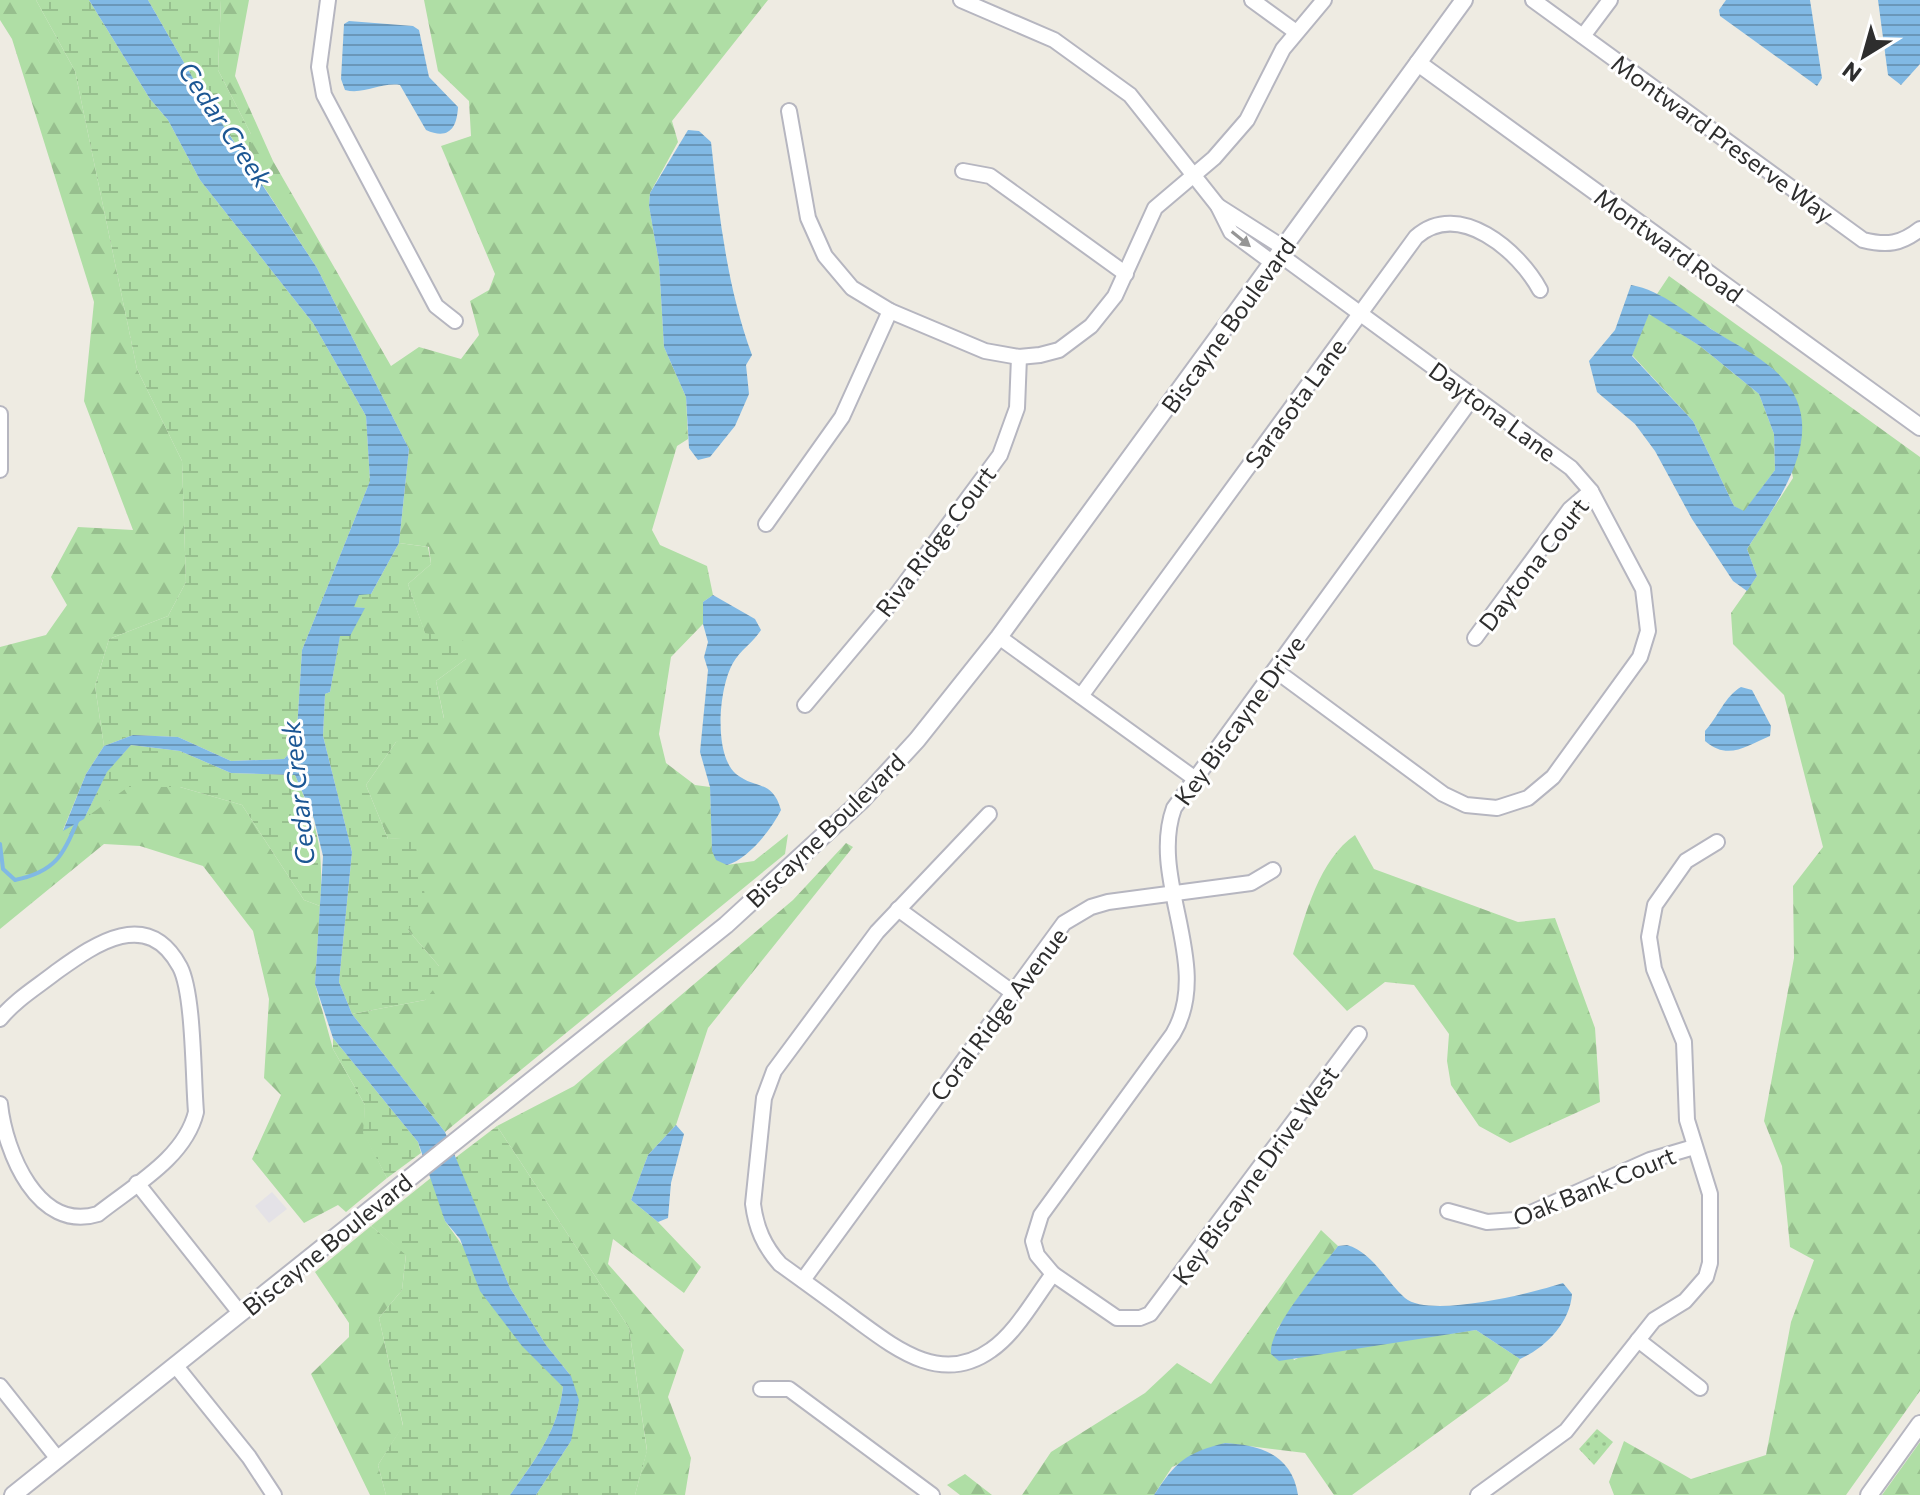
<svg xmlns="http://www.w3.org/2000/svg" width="1920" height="1495" viewBox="0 0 1920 1495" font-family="Commissioner,sans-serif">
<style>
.industrial{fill:#e4e2e7}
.grass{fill:url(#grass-dots)}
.forest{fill:url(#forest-firs)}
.wetland{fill:url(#wetland-marsh)}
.water{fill:url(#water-rules);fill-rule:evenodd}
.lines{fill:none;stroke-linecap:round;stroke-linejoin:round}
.stream{stroke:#81b9e4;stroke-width:4}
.minor-casing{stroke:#b6b6c0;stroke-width:18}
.tertiary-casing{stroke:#b6b6c0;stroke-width:20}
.minor{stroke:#fff;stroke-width:14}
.tertiary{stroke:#fff;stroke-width:16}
.oneway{fill:#969696}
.labels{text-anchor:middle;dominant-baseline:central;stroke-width:6;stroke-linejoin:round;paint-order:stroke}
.street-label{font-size:24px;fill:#2e2e2e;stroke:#fff}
.water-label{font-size:26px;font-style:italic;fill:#1c5794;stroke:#fff}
</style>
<defs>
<pattern id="grass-dots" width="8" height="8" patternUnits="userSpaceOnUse" patternTransform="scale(2)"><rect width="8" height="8" fill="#afdea5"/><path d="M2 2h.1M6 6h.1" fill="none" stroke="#97bf8e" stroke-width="1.8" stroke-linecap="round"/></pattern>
<pattern id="forest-firs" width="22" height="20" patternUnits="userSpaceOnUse" patternTransform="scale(2)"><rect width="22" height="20" fill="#afdea5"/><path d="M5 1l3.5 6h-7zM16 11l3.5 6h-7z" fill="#97bf8e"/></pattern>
<pattern id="wetland-marsh" width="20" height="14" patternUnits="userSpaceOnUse" patternTransform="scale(2)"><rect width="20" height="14" fill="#afdea5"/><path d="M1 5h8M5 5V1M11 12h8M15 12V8" fill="none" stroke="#97bf8e"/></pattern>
<pattern id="water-rules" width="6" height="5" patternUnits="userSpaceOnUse" patternTransform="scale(2)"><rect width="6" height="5" fill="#81b9e4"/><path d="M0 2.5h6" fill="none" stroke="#6a97b9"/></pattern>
</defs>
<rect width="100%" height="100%" fill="#eeebe2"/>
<!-- industrial -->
<path class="industrial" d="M272 1192 287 1209 269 1223 255 1206Z"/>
<!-- grass -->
<path class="grass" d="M1597 1429 1613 1442 1594 1465 1579 1449Z"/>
<!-- forest -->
<g class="forest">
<path d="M0 0H36L75 71 137 369 182 461 186 582 168 616 109 639 95 686 104 746 86 774 63 830 127 787H180L242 805 304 900 320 906 315 984 333 1049 365 1105 364 1133 387 1178 346 1212 338 1205 304 1223 252 1159 281 1095 264 1078 269 999 253 931 203 866 140 846 104 844 0 929V647L46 635 67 605 51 577 78 527 133 530 84 401 94 302 12 39 0 20Z"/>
<path d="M221 0H249L235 76 273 161 391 366 419 347 461 359 479 335 470 301 489 290 495 274 441 146 471 136 469 101 438 71 424 0H768L672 121 678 142 650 193 649 206 659 263 664 347 686 397 688 439 677 446 652 530 660 545 707 566 713 595 703 602V624L671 657 659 734 666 763 695 785 710 787 712 851 727 865 754 861 788 834 785 854 445 1132 352 1014 425 1000 439 966 408 930 414 838 388 839 366 785 396 742 444 718 436 681 466 659 425 634 408 584 431 564 429 547 399 543 409 449 317 268 251 167V134L218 70Z"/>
<path d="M1669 276 1920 457V1391L1846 1495H1614L1609 1482 1624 1441 1691 1479 1766 1455 1791 1322 1814 1260 1790 1247 1782 1166 1764 1121 1794 958 1793 886 1823 847 1784 695 1733 644 1731 613 1757 576 1747 549 1793 478 1773 369 1657 294Z"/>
<path d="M1649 313 1700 346 1759 394 1774 434 1775 470 1744 512 1734 506 1693 421 1632 355Z"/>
<path d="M1355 835 1374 869 1518 922 1555 918 1595 1028 1600 1102 1510 1143 1479 1126 1451 1085 1447 1061 1449 1034 1414 985 1385 982 1347 1011 1293 954C1306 913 1319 860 1355 835Z"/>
<path d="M846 843 853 847 708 1028 676 1125 648 1155 631 1200 658 1222 701 1267 684 1293 613 1239 608 1264 684 1350 668 1397 691 1458 685 1495H635L647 1450 629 1328 497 1126 574 1086 793 900Z"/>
<path d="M371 1226 406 1254 402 1290 379 1318 403 1426 378 1465 386 1495H370L311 1374 349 1337V1323L315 1272Z"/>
<path d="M1321 1230 1338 1246 1277 1329 1294 1360 1306 1354 1476 1330 1520 1359 1508 1381 1352 1495H1334L1305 1453 1225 1443 1172 1467 1154 1495H1022L1051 1452 1145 1393 1177 1363 1211 1384Z"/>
<path d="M1920 1442V1495H1882Z"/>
<path d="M965 1474 992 1495H960L947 1485Z"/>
</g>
<!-- wetland -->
<g class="wetland">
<path d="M36 0H89L150 99 168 120 200 180 313 323 366 416 370 481 302 650 296 745 284 759 231 761 178 737 133 735 104 746 95 686 109 639 168 616 186 582 182 461 137 369 75 71Z"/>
<path d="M148 0H221L218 70 251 134V167L198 87Z"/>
<path d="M399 543 428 547 431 564 408 584 425 633 464 641 466 659 436 681 444 719 431 737 396 742 366 785 388 839 414 837 426 901 408 930 439 966 441 980 425 1000 352 1014 339 982 352 852 323 736 325 694 330 692 340 635 364 608 353 607 359 594H371Z"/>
<path d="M131 745 180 751 231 773 295 775C318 829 324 846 320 906L304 900 242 805 180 787H128L84 819 107 771Z"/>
<path d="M333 1038 418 1142 421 1153 387 1178 363 1133 365 1105 333 1049Z"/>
<path d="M497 1126 629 1328 647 1451 635 1495H536L571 1441V1376L546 1345 510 1288 455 1158Z"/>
<path d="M432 1177 445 1221 563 1387C558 1431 535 1460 510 1495H386L378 1465 403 1425 379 1318 402 1290 406 1255 371 1226Z"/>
</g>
<!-- water -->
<g class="water">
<path d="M89 0H148L198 87 317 268 409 449 399 543 371 594 359 595 354 607 365 608 350 636H340L330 692 325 694 323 736 352 852 339 982 352 1014 445 1132 510 1288 546 1345 571 1376 579 1400 571 1441 536 1495H510C535 1460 558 1431 563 1387L522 1346 480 1291 460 1239 445 1221 418 1142 333 1038 315 984 323 856 314 819 295 775 231 773 180 751 131 745 107 772 84 819 63 831 86 774 104 746 133 735 178 737 231 761 284 759 296 746 302 650 370 481 366 416 313 323 200 180 168 120 150 99Z"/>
<path d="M1726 0H1810L1822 78 1817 86 1720 16 1719 10Z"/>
<path d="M1878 0H1920V64L1901 85 1888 75Z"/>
<path d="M349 21 413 26 419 30 429 77 458 107C457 129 448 140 426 130L400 85C381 82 364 95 345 90L341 79 344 24Z"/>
<path d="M688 130 699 131 711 142C719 215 727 287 752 355L746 365 749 394 735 426 710 457 698 460 689 448 686 397 664 347 659 263 649 206 650 193Z"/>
<path d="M1631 285C1662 290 1690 316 1716 332 1735 344 1757 355 1773 369 1837 424 1781 496 1747 549L1757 576 1747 591 1733 581 1692 519 1655 451 1635 424 1597 392 1589 361 1615 330ZM1649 314 1700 346 1759 394 1774 434 1775 470 1744 511 1734 506 1693 421 1632 356Z"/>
<path d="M713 595 755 619 761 630C753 643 740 650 733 663 719 687 713 754 736 774 756 790 772 779 781 810 771 830 748 859 727 865L716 860 712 851 710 787 700 752 708 670 704 657 708 642 703 624V602Z"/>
<path d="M1741 687 1752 690 1771 726 1770 736C1746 746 1728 761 1705 741V731C1718 717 1725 696 1741 687Z"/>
<path d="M676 1125 684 1134 671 1183 668 1218 658 1222 631 1200 648 1155Z"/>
<path d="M1347 1245C1372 1252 1386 1281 1405 1298 1430 1319 1533 1293 1563 1283L1572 1294C1570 1323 1545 1348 1520 1359L1476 1330 1279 1361 1271 1354C1268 1328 1321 1269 1338 1246Z"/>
<path d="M1225 1443C1261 1445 1292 1455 1298 1495H1154C1176 1461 1186 1453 1225 1443Z"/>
</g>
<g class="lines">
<!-- stream -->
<path class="stream" d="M0 844 3 869 15 880C54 872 64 856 78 819"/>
<!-- minor casing -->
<g class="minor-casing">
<g id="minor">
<path d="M328 0 319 67 324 95 436 306 455 321"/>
<path d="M961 0 1054 40 1130 95 1218 206 1231 232 1273 263"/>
<path d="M1252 0 1296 32"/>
<path d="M1533 0 1863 240C1887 246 1901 244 1920 229"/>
<path d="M1583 36 1610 0"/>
<path d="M789 111 808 218 825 256 852 288 890 311 985 351 1019 357 1040 355 1059 350 1091 326 1115 296 1155 208 1214 158 1247 120 1283 49 1324 0"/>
<path d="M963 171 990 176 1126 274"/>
<path d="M1218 206 1284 248"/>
<path d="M0 414V470"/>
<path d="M766 524 842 417 890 311"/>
<path d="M999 637 1194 778"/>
<path d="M1475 638 1570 509 1591 491"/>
<path d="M1275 670 1443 794 1466 805 1497 808 1528 798 1553 777 1640 657 1648 631 1643 589 1591 491 1571 468 1279 254"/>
<path d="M1081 696 1416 237C1459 199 1519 251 1540 290"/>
<path d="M805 705 889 605 1000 455 1017 408 1019 357"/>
<path d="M989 814 877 932 774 1071 764 1098 753 1204C756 1228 764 1246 780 1264 805 1282 830 1300 854 1318 895 1348 941 1386 991 1350 1016 1333 1034 1299 1053 1274"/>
<path d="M898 909 1012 992"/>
<path d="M0 1019C15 1000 37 987 56 972 94 945 147 906 180 967 194 994 193 1078 196 1112 185 1158 133 1186 98 1214 38 1233 5 1152 0 1104"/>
<path d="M1359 1034 1150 1314 1140 1318H1117L1053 1274 1037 1255 1033 1241 1041 1215 1173 1034C1214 965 1148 880 1174 808L1473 397"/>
<path d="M137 1183 240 1313"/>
<path d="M1448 1211 1487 1222 1515 1220 1650 1160 1694 1147"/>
<path d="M803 1280 1064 923 1091 907 1108 902 1251 883 1273 870"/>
<path d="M1638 1340 1700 1388"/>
<path d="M175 1365 249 1457 274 1495"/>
<path d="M0 1386 58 1459"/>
<path d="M761 1389H789L932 1495"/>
<path d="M1478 1495 1566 1431 1654 1320 1685 1301 1706 1277 1710 1263V1194L1687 1120 1684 1042 1654 969 1649 937 1655 905 1686 861 1717 842"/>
</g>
</g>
<!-- tertiary casing -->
<g class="tertiary-casing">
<g id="tertiary">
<path d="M1418 63 1920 427"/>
<path d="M13 1495 726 925 861 801 917 740 999 637 1464 0"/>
<path d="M1869 1495 1920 1424"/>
</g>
</g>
<!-- minor -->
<use href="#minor" class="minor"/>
<!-- tertiary -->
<use href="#tertiary" class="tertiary"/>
</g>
<!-- one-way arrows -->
<defs><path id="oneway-solid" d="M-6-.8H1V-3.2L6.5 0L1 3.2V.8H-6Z" transform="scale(2)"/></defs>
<use class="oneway" href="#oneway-solid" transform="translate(1241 239) rotate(39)"/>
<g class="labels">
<!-- street labels -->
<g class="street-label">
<text transform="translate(1723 138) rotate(36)">Montward Preserve Way</text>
<text transform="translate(1669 245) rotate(36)">Montward Road</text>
<text transform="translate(1228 325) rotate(-54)">Biscayne Boulevard</text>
<text transform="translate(1295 403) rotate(-54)">Sarasota Lane</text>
<text transform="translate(1493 411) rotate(36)">Daytona Lane</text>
<text transform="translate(935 541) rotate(-53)">Riva Ridge Court</text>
<text transform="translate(1533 564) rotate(-52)">Daytona Court</text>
<text transform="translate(1239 720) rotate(-54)">Key Biscayne Drive</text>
<text transform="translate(825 830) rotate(-44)">Biscayne Boulevard</text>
<text transform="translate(998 1014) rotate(-53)">Coral Ridge Avenue</text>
<text transform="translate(1255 1175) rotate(-54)">Key Biscayne Drive West</text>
<text transform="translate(1594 1186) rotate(-22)">Oak Bank Court</text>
<text transform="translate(327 1244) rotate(-39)">Biscayne Boulevard</text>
</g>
<!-- water labels -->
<g class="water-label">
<text transform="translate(226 124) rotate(56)">Cedar Creek</text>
<text transform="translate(297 793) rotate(-96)">Cedar Creek</text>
</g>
</g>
<!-- north arrow -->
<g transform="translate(1864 56) rotate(217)" stroke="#ffffff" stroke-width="6" paint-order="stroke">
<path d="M0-6L14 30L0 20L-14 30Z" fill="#2e2e2e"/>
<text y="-12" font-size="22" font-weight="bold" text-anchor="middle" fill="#2e2e2e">N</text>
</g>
</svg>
